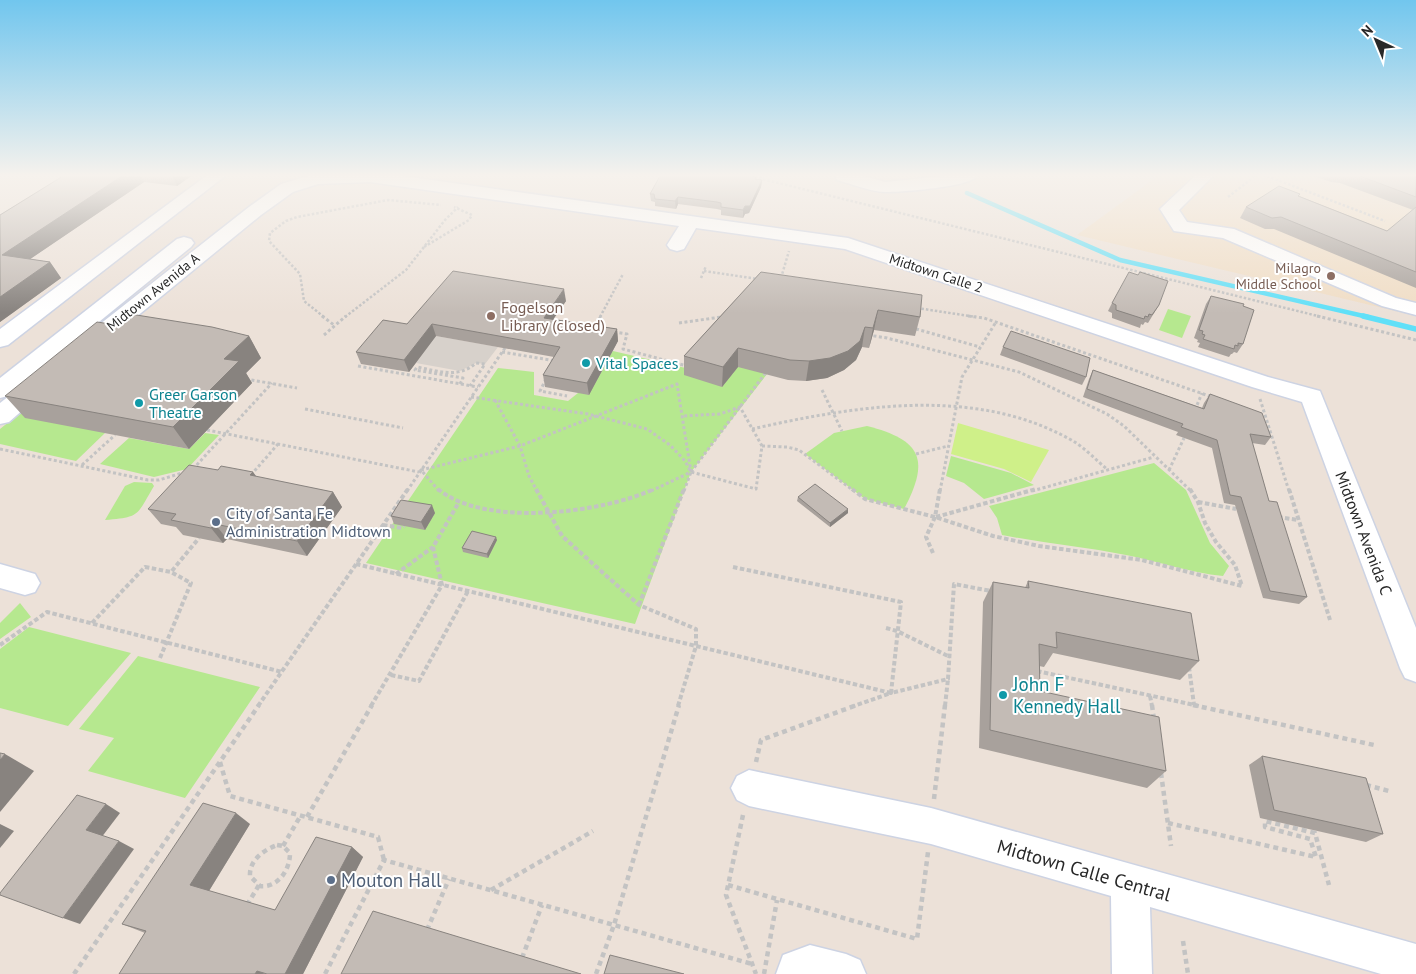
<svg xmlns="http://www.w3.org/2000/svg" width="1416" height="974" viewBox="0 0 1416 974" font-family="'PT Sans',sans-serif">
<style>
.education{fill:#f0ddc5}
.green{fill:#b6e88f}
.pitch{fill:#cff089}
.plaza{fill:#d7d1cb}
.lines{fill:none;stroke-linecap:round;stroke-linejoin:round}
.stream-far1{stroke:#60e0f8;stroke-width:4.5}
.stream{stroke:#60e0f8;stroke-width:5.5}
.minor-casing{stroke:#cdd3e3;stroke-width:3}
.path-far3{stroke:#c3c3c3;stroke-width:2.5;stroke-dasharray:2.5 2;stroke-linecap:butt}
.path-far2{stroke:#c3c3c3;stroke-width:3;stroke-dasharray:3 2.5;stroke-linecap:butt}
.path-far1{stroke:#c3c3c3;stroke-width:4;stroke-dasharray:4.5 2.5;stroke-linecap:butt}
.path{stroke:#c3c3c3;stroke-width:4.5;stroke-dasharray:5 4;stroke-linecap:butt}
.minor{fill:#fff;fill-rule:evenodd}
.wall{fill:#a8a19c}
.shaded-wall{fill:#88837f}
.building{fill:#c3bbb5;stroke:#88837f}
.education-dot{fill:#8d6e63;stroke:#fff;stroke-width:2}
.culture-dot{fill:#0f9aa8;stroke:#fff;stroke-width:2}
.service-dot{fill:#5c6f8a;stroke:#fff;stroke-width:2}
.labels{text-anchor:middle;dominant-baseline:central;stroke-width:4;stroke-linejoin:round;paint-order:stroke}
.far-education-label{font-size:14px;fill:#785e54;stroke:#fff;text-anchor:end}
.far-street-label{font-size:14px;fill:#282828;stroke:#fff}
.education-label{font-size:16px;fill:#785e54;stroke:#fff;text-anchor:start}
.culture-label{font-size:16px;fill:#0d838f;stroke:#fff;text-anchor:start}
.service-label{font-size:16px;fill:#4e5e75;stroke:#fff;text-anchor:start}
.street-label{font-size:16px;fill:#282828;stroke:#fff}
.near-culture-label{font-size:19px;fill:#0d838f;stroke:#fff;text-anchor:start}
.near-street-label{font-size:19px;fill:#282828;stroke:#fff}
.near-service-label{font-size:19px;fill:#4e5e75;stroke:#fff;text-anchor:start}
</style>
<rect width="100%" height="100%" fill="#ece1d8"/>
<!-- education -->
<path class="education" d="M1158 176H1416V316L1077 235Z"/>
<!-- green -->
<g class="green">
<path d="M1168 309 1191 316 1182 338 1159 330Z"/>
<path d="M765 332 781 356 691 472 635 624 366 563 498 368 534 372V395L568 401 578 393 613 351 690 369Z"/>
<path d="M110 341 105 433 76 461 0 444V429Z"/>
<path d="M867 426C922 440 930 460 904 509L865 499 805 454 834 433Z"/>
<path d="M205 433 219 435 187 469 154 477 100 464 129 438 189 449Z"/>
<path d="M951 456 1011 473 1034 485 984 499 964 483 946 476Z"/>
<path d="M1154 463 1186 490 1210 543 1229 566 1223 576C1190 573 1158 561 1126 555 1085 547 1043 543 1002 535L997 518 989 506Z"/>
<path d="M134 482 152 483 154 486C136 516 141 517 105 520L125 486Z"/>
<path d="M20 603 31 617 0 639V623Z"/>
<path d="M29 627 131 653 68 726 0 708V649Z"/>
<path d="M138 656 260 687 185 798 88 771 114 738 79 729Z"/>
</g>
<!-- pitch -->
<path class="pitch" d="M958 423 1049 450 1031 482 1004 469 951 454Z"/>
<!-- plaza -->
<path class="plaza" d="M414 332 498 347 485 364 476 363 460 371 416 363 433 339Z"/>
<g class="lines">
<!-- stream-far1 -->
<path class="stream-far1" d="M967 193 1120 260 1368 317"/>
<!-- stream -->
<path class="stream" d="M1363 316 1416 329"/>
<!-- minor casing -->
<g class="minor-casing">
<g id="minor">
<path d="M206 176H225L8 345 0 347V329Z"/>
<path d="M308 176H403L848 238 1268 377 1320 391 1416 628V682L1405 678 1400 668 1302 402 1252 387 845 249 696 228 684 249 677 251 670 249 667 245 679 226 370 182 318 184 293 192 261 215 92 353 84 355 76 353 73 348 76 343 249 207 281 184Z"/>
<path d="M835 176H864L885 182 944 176H977C970 187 902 192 886 192 871 192 852 184 837 180Z"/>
<path d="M1195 176H1213L1179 210 1187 222 1234 229 1396 298 1416 303V315L1382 306 1223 238 1174 231 1160 209Z"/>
<path d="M184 237 191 239 194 243 191 247 8 396 0 398V378L177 239Z"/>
<path d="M40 375 48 378 52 383 48 388 9 422 0 424V403L32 378Z"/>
<path d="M0 564 35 574 40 583 35 592 25 595 0 588Z"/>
<path d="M749 770 931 808 1416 944V974H1381L1150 907 1152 974H1112L1111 896 931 844 749 806 737 800 731 788 737 776Z"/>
<path d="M810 945 846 954 860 960 866 974H776L783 955Z"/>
</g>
</g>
<!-- path-far3 -->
<g class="path-far3">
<path d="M750 176 1322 317"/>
<path d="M1267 176 1385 221"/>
<path d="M1228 197 1255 176"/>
<path d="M424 247 469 220 472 215 454 207"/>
<path d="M704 271 758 279"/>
<path d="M701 278 706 266"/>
<path d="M781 278 789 251"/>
<path d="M917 308 976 317"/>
<path d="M324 317 304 301 300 274 269 241 270 233 286 221 297 217 388 200 441 205"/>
<path d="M345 317 406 270 445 220 458 207"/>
<path d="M600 317 623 274"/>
</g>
<!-- path-far2 -->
<g class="path-far2">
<path d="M322 316 334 325"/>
<path d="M968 316 984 318 1212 397"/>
<path d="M1317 316 1416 340"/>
<path d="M679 323 721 317"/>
<path d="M594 328 601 316"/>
<path d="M916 329 980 347"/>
<path d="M614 332 627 334 623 349 687 366"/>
<path d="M324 335 346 316"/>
<path d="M868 335 887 338 1019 372 1107 414 1124 426 1191 491"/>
<path d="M502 352 556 361"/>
<path d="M358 366 478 387"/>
<path d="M246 379 297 388"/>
<path d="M546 379 540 391 567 396"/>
<path d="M460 384 463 378 415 370 417 367C438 371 458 379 476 363L485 364 470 386"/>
<path d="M822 390 842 431"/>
<path d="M471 397 588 414 647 429 670 445 685 461 691 472 756 489 762 446 740 407 720 414 682 416"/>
<path d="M1260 399 1289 491"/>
<path d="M495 400 520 446 529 476 537 491"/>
<path d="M305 409 403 428"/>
<path d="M1195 410 1202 393"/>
<path d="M752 429C855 406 976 385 1073 441 1085 448 1097 461 1108 470"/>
<path d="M207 430 419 472"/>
<path d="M762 446 787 447 799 450 854 491"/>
<path d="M0 449 148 480H159L182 473"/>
<path d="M916 454 948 446"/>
<path d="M82 465 115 435"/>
<path d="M193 469 272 383"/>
<path d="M1169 470 1184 438"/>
<path d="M691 472 767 371"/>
<path d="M251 475 278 444"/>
<path d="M407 491 505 348"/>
<path d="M439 491 421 470 520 446 677 384 691 472"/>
<path d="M651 491 691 472"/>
<path d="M684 491 691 472"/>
<path d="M940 491 962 377 996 322"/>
<path d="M1032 491 1154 457"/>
</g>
<!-- path-far1 -->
<g class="path-far1">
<path d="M438 489C484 528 603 513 654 489"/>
<path d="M536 489 562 536 639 605 696 629V646L678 706"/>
<path d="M852 489 865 499 935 517 993 536 1039 546 1142 560 1242 586 1235 565 1216 542 1205 523 1198 502 1190 489"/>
<path d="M1289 489 1330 620"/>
<path d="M1198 502 1236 509"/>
<path d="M936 517 1036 489"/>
<path d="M1278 517 1298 520"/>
<path d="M383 525 402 528 404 526"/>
<path d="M933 553 926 537 935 517 940 489"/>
<path d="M356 564 891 693 948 679 954 584 991 591"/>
<path d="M733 567 901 602 891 693 854 706"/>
<path d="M396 574 433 547"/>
<path d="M639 605 684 489"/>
<path d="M92 623 145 567 171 572 199 538"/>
<path d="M886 628 897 631 950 657"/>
<path d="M0 645 47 612 282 672"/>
<path d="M160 658 191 583 171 572"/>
<path d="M1189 667 1194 705"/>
<path d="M1037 671 1199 706"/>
<path d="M391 675 419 681 468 591"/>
<path d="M1150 696 1152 706"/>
<path d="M258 706 408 489"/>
<path d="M371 706 442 585 433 547 459 502"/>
<path d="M945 706 948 679"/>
</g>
<!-- path -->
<g class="path">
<path d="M1152 705 1154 720"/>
<path d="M1193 705 1374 745"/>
<path d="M220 762 230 796 378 837 384 860"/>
<path d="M756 762 761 740 857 705"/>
<path d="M1161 773 1171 846"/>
<path d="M1366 785 1389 791"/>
<path d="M934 799 945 705"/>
<path d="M743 815 726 895 756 974"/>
<path d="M307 817 372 705"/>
<path d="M1168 823 1316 857 1310 839 1265 827V821L1315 833 1329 885"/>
<path d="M277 845 283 846 290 853C290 870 278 888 260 886L250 876C249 860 264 850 277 845Z"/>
<path d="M283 846 301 815"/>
<path d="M728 885 917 939 928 852"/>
<path d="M491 890 593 831"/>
<path d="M247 905 259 885"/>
<path d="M427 930 449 879"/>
<path d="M1183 941 1188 974"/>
<path d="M522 958 542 905"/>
<path d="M74 974 259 705"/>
<path d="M325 974 384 860 752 964"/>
<path d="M596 974 614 925 679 705"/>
<path d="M764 974 777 900"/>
</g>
<!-- minor -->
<use href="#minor" class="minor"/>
</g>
<!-- wall -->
<g class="wall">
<path d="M63 176H191L177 186 144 182 30 259 50 262 61 278 0 322V215Z"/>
<path d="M1314 176H1416V288L1274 229H1265L1240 218 1246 207 1300 194 1299 196 1387 231 1413 210 1340 183 1331 182Z"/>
<path d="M756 177V179L762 180 761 187 749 213 745 214 743 218 721 215V210L717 209 678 204 676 209 655 206V202L651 201 650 194Z"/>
<path d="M761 272 920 317 915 336 874 330 869 348 862 347 856 360 844 370 827 378 806 381 788 380 738 367 722 387 684 375V356Z"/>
<path d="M1211 296 1243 306V344L1237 353 1234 352 1232 354H1231L1229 357 1198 347 1200 343 1197 342 1198 340 1194 338 1206 304Z"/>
<path d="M566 301 553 319 617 329 618 341 589 395 545 387 543 375 554 357 436 336 409 372 361 364 356 352 407 324Z"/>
<path d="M1112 303 1159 305 1148 323 1145 322 1143 325 1141 324 1140 328 1112 318V313L1108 311Z"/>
<path d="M249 336 261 358 246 373 252 383 189 449 25 418 5 396Z"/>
<path d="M1003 347 1086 377 1082 385 1000 355Z"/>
<path d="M1093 370 1202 408 1204 403 1210 394 1271 437 1265 445 1252 443 1269 501 1307 597 1299 604 1263 598 1235 505 1224 503 1212 448 1176 435 1178 432 1083 397 1089 379Z"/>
<path d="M218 470 253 472 256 477 333 492 342 507 307 556 227 539 223 543 183 535 176 527 161 524 148 509Z"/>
<path d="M798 497 848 513 830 527 797 501Z"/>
<path d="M435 513 425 530 394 524 391 516Z"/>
<path d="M497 540 488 558 463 552 462 548Z"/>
<path d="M1028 581 1199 661 1180 680 1053 653 1044 667 1039 666 1040 691 1166 771 1147 788 979 748 983 602 993 582 1025 588Z"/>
<path d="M1262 756 1383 834 1366 842 1260 818 1249 765Z"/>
<path d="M250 824 209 891 275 910 352 847 363 857 303 974H119L145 933 122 924Z"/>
</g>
<!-- shaded-wall -->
<g class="shaded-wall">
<path d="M122 176H141L144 182 14 270 2 255Z"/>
<path d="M172 176H191L177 186Z"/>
<path d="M762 180 761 187 749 213 745 214 743 218V210Z"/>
<path d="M678 197V204L676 209 675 201Z"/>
<path d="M50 262 61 278 0 322V297Z"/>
<path d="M564 289 566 301 546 330 544 318Z"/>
<path d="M878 310 874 330 869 348 873 328Z"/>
<path d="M432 324 436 336 409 372 404 360Z"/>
<path d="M865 327 862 347 856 360 844 370 827 378 806 381 809 361Z"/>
<path d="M617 329 618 341 589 395 587 383Z"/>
<path d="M249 336 261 358 246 373 252 383 189 449 173 427 224 359Z"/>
<path d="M738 348V367L722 387 723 367Z"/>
<path d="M253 472 264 487 250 475Z"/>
<path d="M333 492 342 507 307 556 297 541Z"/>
<path d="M432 505 435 513 425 530 421 522Z"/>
<path d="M848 509V513L830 527V523Z"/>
<path d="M215 524 227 539 223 543 211 528Z"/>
<path d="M496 537 497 540 488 558 487 554Z"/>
<path d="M5 754 34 771 0 812V760Z"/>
<path d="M106 804 120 813 101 838 86 830Z"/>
<path d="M236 813 250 824 207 894 190 885Z"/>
<path d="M0 824 14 831 0 848Z"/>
<path d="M119 841 134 849 80 924 63 918Z"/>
<path d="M352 847 363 857 303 974H285Z"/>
<path d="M257 971 265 974H255Z"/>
</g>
<!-- building -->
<g class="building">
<path d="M63 176H122L2 255 50 262 0 297V215Z"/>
<path d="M660 176H752L756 177 755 179 762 180 750 206H745L743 210 721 207V203L717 202 678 197 675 201 655 199 654 194H650Z"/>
<path d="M1360 176H1416V197Z"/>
<path d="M1279 186 1300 194 1298 196 1387 231 1416 207V272L1281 217 1272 218 1246 207Z"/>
<path d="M453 271 564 289 544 318 617 329 587 383 543 375 560 347 432 324 404 360 356 352 383 320 407 324Z"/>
<path d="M761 272 922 295 920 317 878 310 873 328 865 327 860 341 848 351 830 358 809 361 790 360 738 348 723 367 684 356Z"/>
<path d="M1129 272 1138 275 1140 272 1168 281 1159 305 1152 315 1149 314 1148 317 1145 316 1144 319 1116 310V305L1112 303Z"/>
<path d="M1211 296 1244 304 1243 306 1254 310 1243 344 1238 343V346L1235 345 1234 349 1203 339 1205 335 1202 334 1203 331 1199 330Z"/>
<path d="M130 314 212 327 249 336 224 359 239 361 173 427 5 396 97 322 117 325Z"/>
<path d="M1011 331 1090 358 1086 377 1003 347Z"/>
<path d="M1093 370 1204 409 1210 394 1262 413 1271 437 1250 434 1269 501 1277 502 1307 597 1270 591 1241 497 1230 495 1217 440 1181 427 1183 424 1087 389Z"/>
<path d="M189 465 218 470 221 466 253 472 250 475 333 492 297 541 215 524 211 528 171 520 176 514 148 509Z"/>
<path d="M815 484 848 509 830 523 798 497Z"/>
<path d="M401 500 432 505 421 522 391 516Z"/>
<path d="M472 531 496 537 487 554 462 548Z"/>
<path d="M1028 581 1191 613 1199 661 1056 632 1057 648 1039 644 1040 691 1159 717 1166 771 990 730 993 582 1029 588Z"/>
<path d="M0 753 5 754 0 760Z"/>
<path d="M1262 756 1366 778 1383 834 1274 810Z"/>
<path d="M77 795 106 804 86 830 119 841 63 918 0 895V893Z"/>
<path d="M203 803 236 813 190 885 275 910 316 837 352 847 285 974H267L257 971 255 974H119L146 931 122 924Z"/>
<path d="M373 911 581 974H341Z"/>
<path d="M610 955 684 974H604Z"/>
</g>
<!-- sky -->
<linearGradient id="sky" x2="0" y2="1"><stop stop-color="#71c6ee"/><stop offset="0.56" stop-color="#f6f2ed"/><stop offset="1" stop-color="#f6f2ed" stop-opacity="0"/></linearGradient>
<rect width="1416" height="313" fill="url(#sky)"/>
<!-- markers -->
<g class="education-dot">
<circle cx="1331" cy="276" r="5"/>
<circle cx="491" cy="316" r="5"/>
</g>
<g class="culture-dot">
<circle cx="586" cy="363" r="5"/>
<circle cx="139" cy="403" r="5"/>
<circle cx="1003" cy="695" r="5"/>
</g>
<g class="service-dot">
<circle cx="216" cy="522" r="5"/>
<circle cx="331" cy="880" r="5"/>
</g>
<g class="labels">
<!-- far-education labels -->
<g class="far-education-label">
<text x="1321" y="268">Milagro<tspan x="1321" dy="16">Middle School</tspan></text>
</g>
<!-- far-street labels -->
<g class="far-street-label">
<text transform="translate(936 273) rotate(18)">Midtown Calle 2</text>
<text transform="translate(153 292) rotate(-39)">Midtown Avenida A</text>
</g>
<!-- education labels -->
<g class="education-label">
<text x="501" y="307">Fogelson<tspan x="501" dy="18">Library (closed)</tspan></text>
</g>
<!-- culture labels -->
<g class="culture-label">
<text x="596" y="363">Vital Spaces</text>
<text x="149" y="394">Greer Garson<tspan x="149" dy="18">Theatre</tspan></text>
</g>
<!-- service labels -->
<g class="service-label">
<text x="226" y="513">City of Santa Fe<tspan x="226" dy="18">Administration Midtown</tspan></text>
</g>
<!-- street labels -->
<g class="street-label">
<text transform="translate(1364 533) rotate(69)">Midtown Avenida C</text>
</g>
<!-- near-culture labels -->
<g class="near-culture-label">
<text x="1013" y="684">John F<tspan x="1013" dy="22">Kennedy Hall</tspan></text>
</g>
<!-- near-street labels -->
<g class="near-street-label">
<text transform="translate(1084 870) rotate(16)">Midtown Calle Central</text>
</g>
<!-- near-service labels -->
<g class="near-service-label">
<text x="341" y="880">Mouton Hall</text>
</g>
</g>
<!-- north arrow -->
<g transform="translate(1376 40) rotate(316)" stroke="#ffffff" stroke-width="4" paint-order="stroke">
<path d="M0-4L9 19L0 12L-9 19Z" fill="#282828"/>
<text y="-8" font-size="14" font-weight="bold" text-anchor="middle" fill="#282828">N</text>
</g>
</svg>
